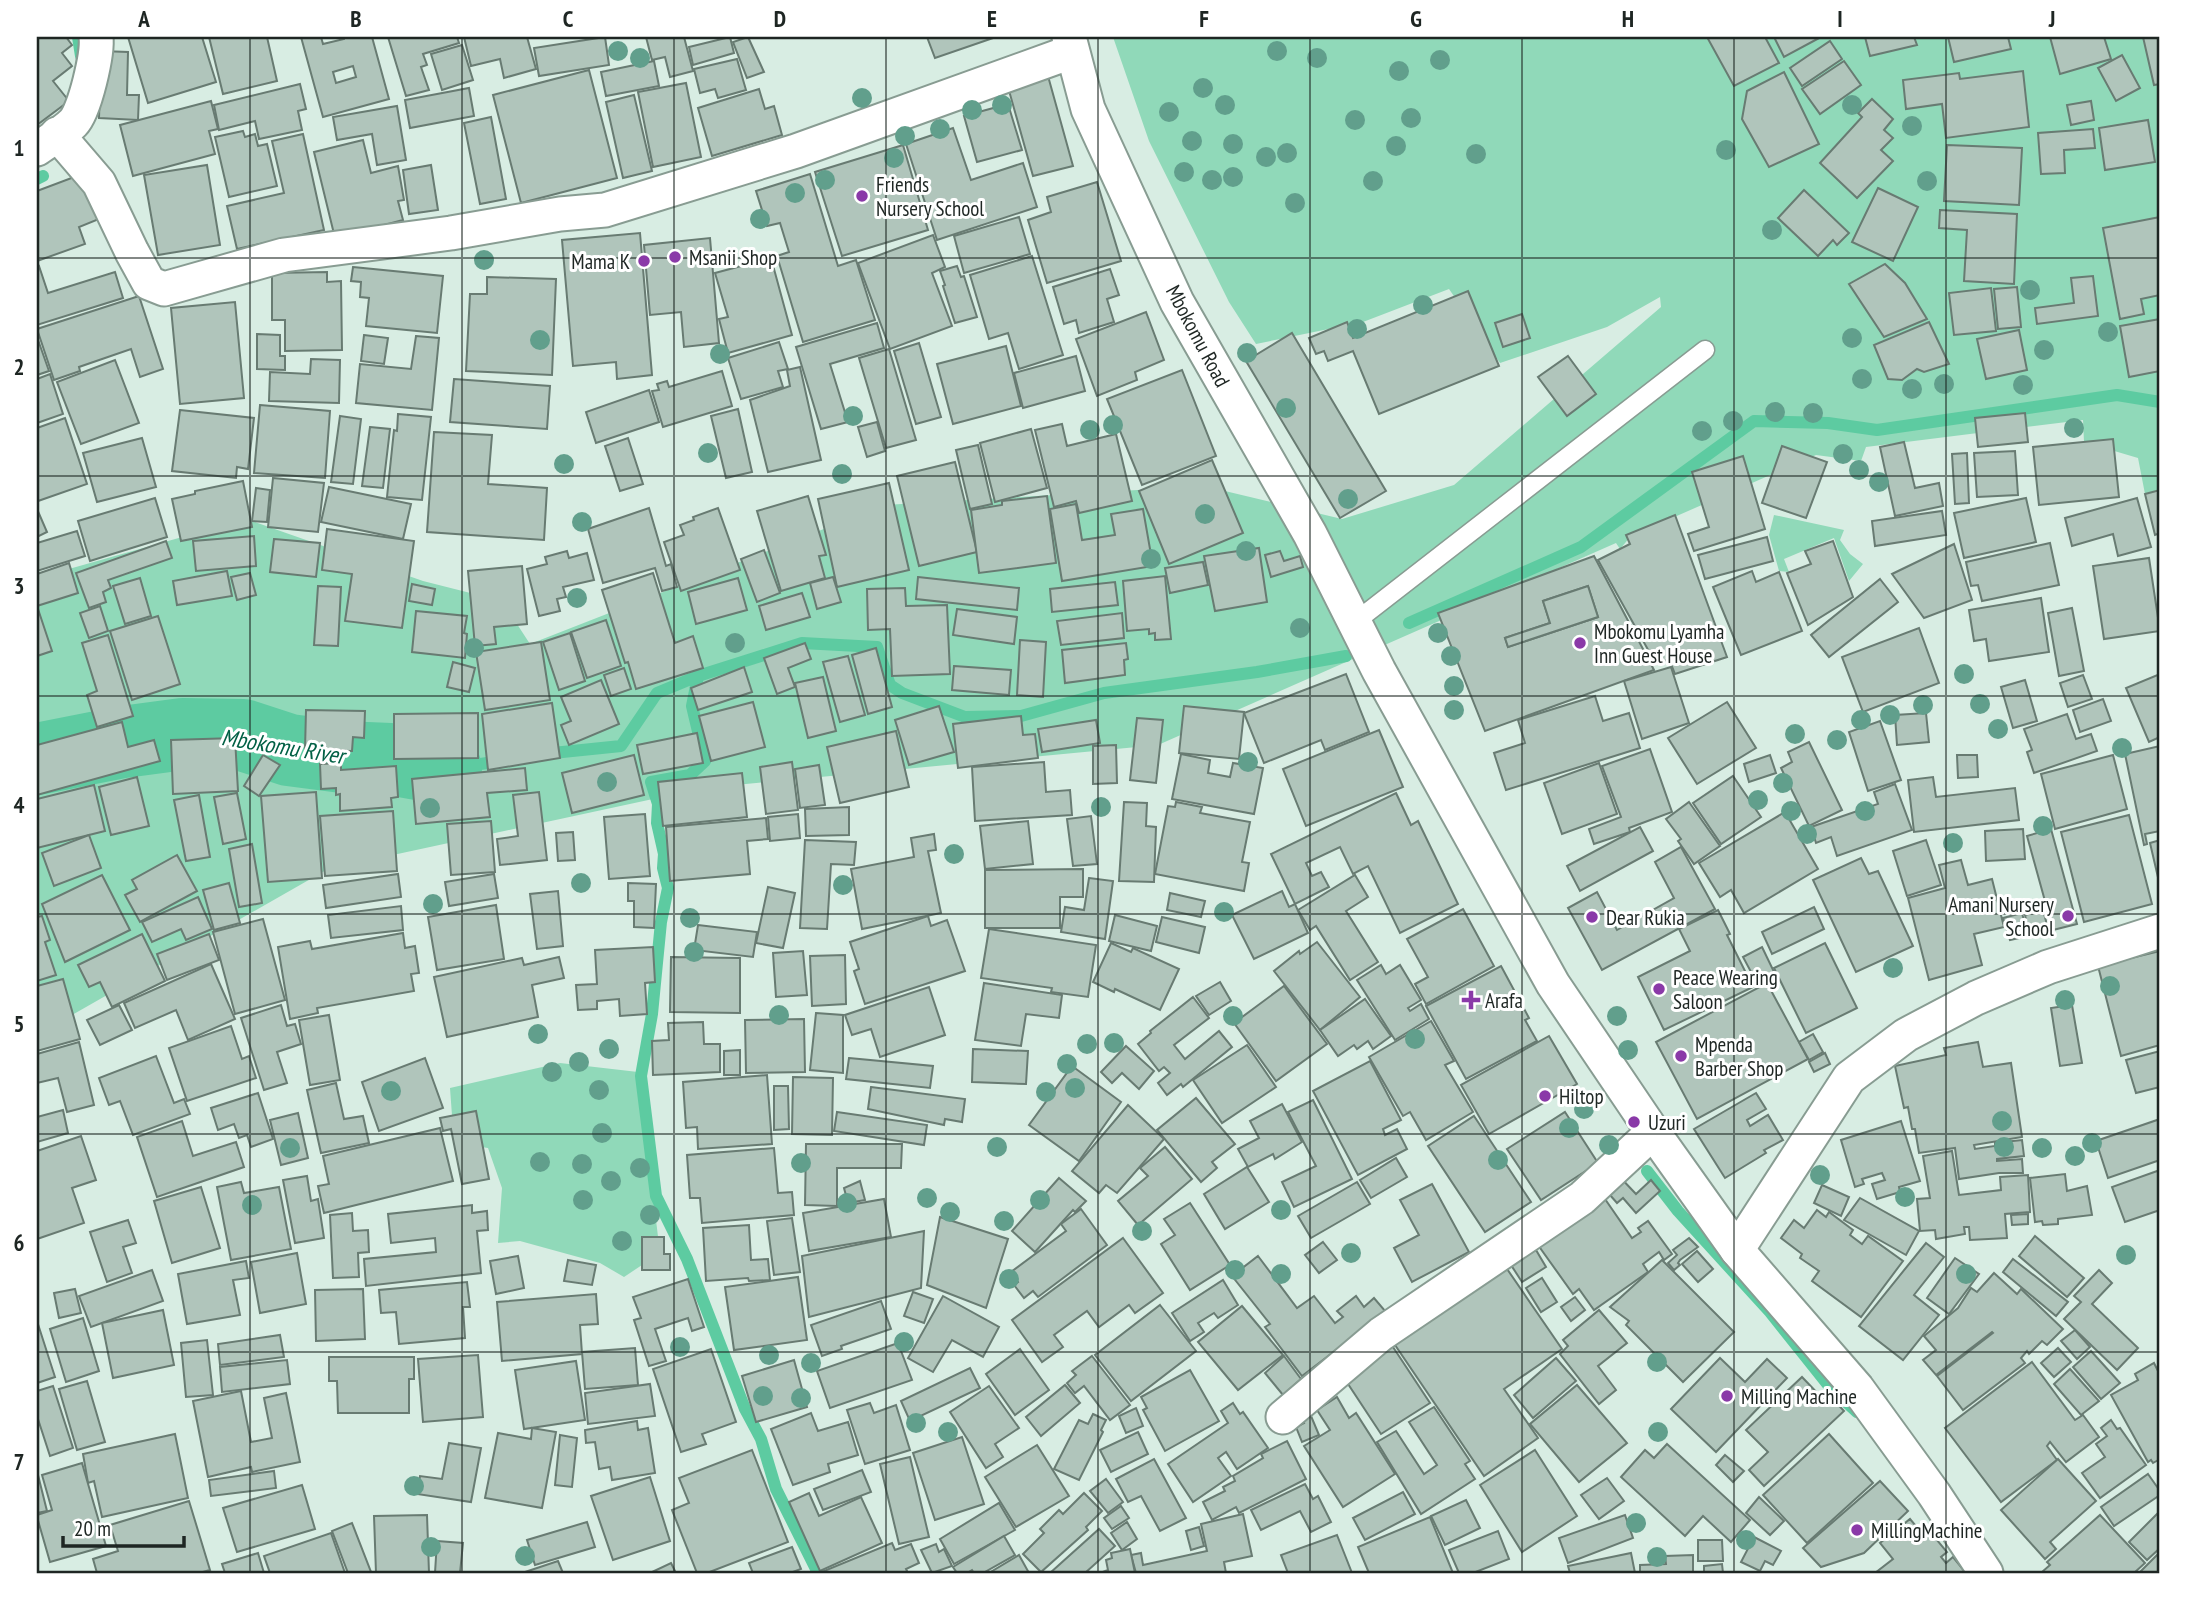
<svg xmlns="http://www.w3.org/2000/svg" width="2197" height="1610" viewBox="0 0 2197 1610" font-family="'PT Sans Narrow',sans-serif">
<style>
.green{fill:#90d9b9}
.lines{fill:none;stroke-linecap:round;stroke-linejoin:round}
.stream{stroke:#5dcba1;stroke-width:12}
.river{stroke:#5dcba1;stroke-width:72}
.building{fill:#b0c5bb;stroke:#687b72;stroke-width:2;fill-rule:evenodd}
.service-casing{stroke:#889c92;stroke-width:21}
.minor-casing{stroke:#889c92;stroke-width:37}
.service{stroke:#fff;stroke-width:18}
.minor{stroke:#fff;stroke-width:33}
.tree{fill:#619f8c}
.grid{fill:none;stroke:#1e2623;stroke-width:2;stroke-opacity:0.55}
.poi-dot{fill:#8a39a8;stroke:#fff;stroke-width:2.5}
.labels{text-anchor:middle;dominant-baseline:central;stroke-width:6;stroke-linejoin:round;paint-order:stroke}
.poi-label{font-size:21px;fill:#1e2623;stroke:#fff;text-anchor:start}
.street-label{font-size:21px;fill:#1e2623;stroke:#fff}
.water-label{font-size:23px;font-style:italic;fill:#026045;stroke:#fff}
.neatline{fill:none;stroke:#1e2623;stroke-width:2.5}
.grid-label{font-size:23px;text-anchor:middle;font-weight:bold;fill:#1e2623}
</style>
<rect width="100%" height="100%" fill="#d8ede3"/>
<!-- green -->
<g class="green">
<path d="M1113 37H2160V490L2145 494 2138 458 2084 442 2083 420 1866 447 1861 461 1816 455 1631 536 1620 549 1616 543 1158 745 704 788 328 869 37 1035V578L246 519 423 581 502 601 530 644 885 505 1204 486 1342 519 1454 485 1661 307 1660 297 1607 327 1500 363 1449 289 1363 322 1256 344 1229 302 1149 141Z"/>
<path d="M1774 515 1844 530 1840 540 1850 554 1863 564 1849 581 1834 538 1784 559 1789 572 1779 571 1769 535Z"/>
<path d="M560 1063 638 1072 660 1253 624 1277 600 1263 520 1241 498 1243 502 1188 488 1148 454 1143 450 1088Z"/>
</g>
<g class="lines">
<!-- stream -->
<g class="stream">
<path d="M78 37 81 56"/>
<path d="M37 179 43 176"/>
<path d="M1409 623 1581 547 1754 421 1828 423 1877 430 2117 395 2160 402"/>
<path d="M698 676 692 706 705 761 690 775 651 782 658 804 657 823 664 854 663 868 668 888 661 922 652 1014 641 1076 656 1196 687 1259 745 1409 761 1439 776 1489 818 1573"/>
<path d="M543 754 621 746 657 693 698 676 802 643 877 647 890 685 902 693 965 717 1021 716 1104 693 1257 672 1346 656"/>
<path d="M446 769 501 761"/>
<path d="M1647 1171 1678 1211 1770 1312 1829 1386 1857 1412"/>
</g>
<!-- river -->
<path class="river" d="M37 759 123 742 183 734 243 735 289 750 343 757 390 759 446 769"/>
</g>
<!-- building -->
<g class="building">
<path d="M37 37H66L72 45 62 53 72 66 53 81 69 101 37 125Z"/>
<path d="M128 37H202L216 82 148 103Z"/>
<path d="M209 37H267L277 81 223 94Z"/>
<path d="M301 37H321L323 44 344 39V37H372L389 99 323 117ZM353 66 356 77 336 83 333 72Z"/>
<path d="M388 37H457L459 43 423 54 427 65 421 67 429 90 406 96Z"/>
<path d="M464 37H527L536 69 504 78 500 59 471 66Z"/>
<path d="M605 37 609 65 539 76 534 48Z"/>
<path d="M646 37H684L693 71 670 77 665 57 652 60Z"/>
<path d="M730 37 734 53 693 65 689 47Z"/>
<path d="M748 37 764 72 747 78 733 42Z"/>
<path d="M927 37H996L935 58Z"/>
<path d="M1707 37H1765L1779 63 1734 86Z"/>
<path d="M1774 37H1821L1784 57Z"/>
<path d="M1865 37H1914L1917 45 1870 56Z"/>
<path d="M1948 37H2008L2011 49 1954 62Z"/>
<path d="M2050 37H2104L2111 59 2060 74Z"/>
<path d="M2143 37H2160V84L2154 85Z"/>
<path d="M1830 41 1842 59 1802 86 1790 68Z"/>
<path d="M462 45 473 80 442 90 431 54Z"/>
<path d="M101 51 128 52 127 95H139L138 120 99 118Z"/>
<path d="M2122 55 2140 88 2116 101 2098 68Z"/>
<path d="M737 59 746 90 718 98 715 89 700 93 694 69Z"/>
<path d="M654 61 659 86 606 96 601 72Z"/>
<path d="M1844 61 1861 85 1820 114 1802 89Z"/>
<path d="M589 70 617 178 521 203 493 95Z"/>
<path d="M2023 71 2029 127 1946 138 1942 104 1906 109 1903 80 1959 73 1960 79Z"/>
<path d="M1784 72 1819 144 1769 167 1742 119 1747 91Z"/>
<path d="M1048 76 1073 166 1033 176 1008 87Z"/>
<path d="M686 83 701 157 653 167 638 92Z"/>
<path d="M300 84 306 109 298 111 302 130 259 139 255 121 219 130 214 105Z"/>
<path d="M469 88 474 116 410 128 405 100Z"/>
<path d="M759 89 765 109 774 106 782 135 712 156 698 108Z"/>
<path d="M634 95 652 171 623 178 606 102Z"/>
<path d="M1872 99 1893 119 1884 130 1893 138 1881 150 1893 161 1857 198 1820 163 1862 117 1858 113Z"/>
<path d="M211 101 218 129 209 131 215 154 133 176 120 125Z"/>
<path d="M2091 101 2094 120 2071 125 2067 105Z"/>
<path d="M1008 104 1022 150 977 162 964 116Z"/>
<path d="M397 106 406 160 377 165 372 134 337 140 333 117Z"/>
<path d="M491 117 506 199 480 204 464 123Z"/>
<path d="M2148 120 2155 162 2105 170 2099 128Z"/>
<path d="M953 128 971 180 1023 163 1037 207 937 240 906 144Z"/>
<path d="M2093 129 2095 148 2064 150 2065 173 2041 174 2038 133Z"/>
<path d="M243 131 245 137 255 134 258 146 267 144 277 186 229 197 215 137Z"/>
<path d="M303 134 324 230 237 249 227 206 284 193 272 141Z"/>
<path d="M363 140 371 173 398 166 404 200 398 201 403 220 335 238 314 152Z"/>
<path d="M903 145 928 230 842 256 815 172Z"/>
<path d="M1947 145 2022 148 2019 205 1944 201Z"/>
<path d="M207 165 220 245 158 255 144 175Z"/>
<path d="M431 165 438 210 409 214 403 170Z"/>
<path d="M82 174 99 219 79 227 85 244 37 261V191Z"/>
<path d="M810 174 838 266 856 260 875 320 803 342 777 256 789 252 780 223 767 226 756 191Z"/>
<path d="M1097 182 1121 261 1047 283 1028 220 1051 212 1047 197Z"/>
<path d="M1878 188 1918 207 1893 261 1852 242Z"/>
<path d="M1804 190 1849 233 1837 245 1833 240 1818 256 1778 218Z"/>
<path d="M1940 210 2017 214 2014 284 1964 281 1967 230 1939 228Z"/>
<path d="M1019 217 1030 254 964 273 954 236Z"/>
<path d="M2160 217V295L2141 299 2144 314 2120 319 2103 228Z"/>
<path d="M640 233 652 375 617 379 616 362 573 366 562 240Z"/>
<path d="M933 235 945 267 932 273 952 326 890 349 858 263Z"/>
<path d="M710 238 719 343 684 347 681 312 650 315 644 245Z"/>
<path d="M1032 256 1063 355 1019 369 1008 333 989 339 970 275Z"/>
<path d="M771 258 792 335 728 353 719 319 728 317 715 273Z"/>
<path d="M1885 264 1905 283 1927 319 1884 337 1849 284Z"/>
<path d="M39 266 48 293 115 272 123 298 37 325V267Z"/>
<path d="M957 266 961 277 964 276 977 317 955 323 943 286 945 285 940 271Z"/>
<path d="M353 267 443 276 437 333 366 326 369 298 360 297 361 282 351 281Z"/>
<path d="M1110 269 1119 295 1107 299 1114 322 1079 333 1076 320 1064 324 1053 287Z"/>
<path d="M327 272V282L341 281 342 350 285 351V320H272V273Z"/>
<path d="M2093 276 2098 316 2037 324 2035 308 2074 303 2071 278Z"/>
<path d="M487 277 556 279 552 375 466 371 470 294H487Z"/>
<path d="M2017 287 2021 327 1998 329 1994 289Z"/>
<path d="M1991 288 1996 331 1954 335 1949 293Z"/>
<path d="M1468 291 1499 366 1379 414 1353 351 1328 361 1324 351 1316 354 1309 338 1347 322 1353 338Z"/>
<path d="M139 296 163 369 140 377 131 349 79 367 80 371 54 380 37 329Z"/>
<path d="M235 302 244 398 180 404 171 308Z"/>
<path d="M1146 312 1164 360 1135 372 1137 380 1097 396 1076 339Z"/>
<path d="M1522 314 1530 338 1503 347 1495 323Z"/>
<path d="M2160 319V371L2129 377 2120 326Z"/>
<path d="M1929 322 1949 364 1924 372 1917 369 1902 380 1888 379 1874 345Z"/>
<path d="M877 323 884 348 830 364 848 422 821 429 796 347Z"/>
<path d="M2019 330 2027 370 1986 379 1977 339Z"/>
<path d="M1292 333 1386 491 1340 518 1246 361Z"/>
<path d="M257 334 280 335V356H285V370L257 369Z"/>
<path d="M364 335 388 338 384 364 361 361Z"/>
<path d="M416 336 439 338 432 410 356 403 360 364 411 369Z"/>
<path d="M37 337 49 371 37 375Z"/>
<path d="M779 342 788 369 778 371 783 387 741 399 728 358Z"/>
<path d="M919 343 941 417 916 424 894 351Z"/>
<path d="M1006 346 1021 406 953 424 937 364Z"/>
<path d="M889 349 916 440 886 448 859 358Z"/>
<path d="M1076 356 1085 391 1023 408 1014 373Z"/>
<path d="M1568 356 1596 394 1567 416 1538 377Z"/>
<path d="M311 359 340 360 339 403 269 401 270 372 310 374Z"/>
<path d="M115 360 139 423 81 444 57 382Z"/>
<path d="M800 367 821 460 768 472 750 400 790 386 787 370Z"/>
<path d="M1182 370 1216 456 1142 485 1107 399Z"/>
<path d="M722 371 732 406 663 427 652 391 659 390 657 384 667 381 669 387Z"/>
<path d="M50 374 63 414 37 423V379Z"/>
<path d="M454 379 550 386 547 429 450 422Z"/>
<path d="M649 390 659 422 596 443 586 412Z"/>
<path d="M260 405 330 411 325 478 254 473Z"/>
<path d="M738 409 752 472 726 478 711 416Z"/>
<path d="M180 410 254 418 248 469 237 467 236 478 172 471Z"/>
<path d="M2025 413 2028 442 1978 447 1975 418Z"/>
<path d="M398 414 431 417 422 500 387 497 394 430 397 431Z"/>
<path d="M340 416 361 419 353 484 331 482Z"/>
<path d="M65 418 87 484 38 501 37 428Z"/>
<path d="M877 422 885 451 867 457 858 427Z"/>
<path d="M1062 424 1067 446 1116 434 1132 501 1079 513 1076 501 1054 507 1035 430Z"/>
<path d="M370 427 390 429 383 488 362 486Z"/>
<path d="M1031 429 1047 488 995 502 980 443Z"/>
<path d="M434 432 492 435 488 484 547 488 544 540 427 532Z"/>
<path d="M142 438 156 487 97 502 83 453Z"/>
<path d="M628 438 643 484 620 491 605 446Z"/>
<path d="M2113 439 2119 497 2039 505 2033 447Z"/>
<path d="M1904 442 1915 488 1939 483 1943 506 1895 516 1880 447Z"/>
<path d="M978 445 992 504 970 509 956 450Z"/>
<path d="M1782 446 1827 462 1806 518 1762 503Z"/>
<path d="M2015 451 2018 495 1977 497 1974 453Z"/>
<path d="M1967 453 1969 503 1955 504 1952 454Z"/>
<path d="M1743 456 1765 529 1694 551 1688 534 1709 527 1692 472Z"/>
<path d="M1212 460 1243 533 1169 564 1139 491Z"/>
<path d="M955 462 977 552 919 566 897 476Z"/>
<path d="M273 478 324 483 318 532 268 527Z"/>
<path d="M243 481 252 527 181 541 172 499 195 494V491Z"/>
<path d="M889 483 909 570 837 587 818 499Z"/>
<path d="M329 487 411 504 403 539 321 522Z"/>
<path d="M256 488 270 490 267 522 252 521Z"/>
<path d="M2160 490V533L2155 535 2145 494Z"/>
<path d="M808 496 826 555 819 556 825 578 781 591 757 511Z"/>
<path d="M1047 496 1056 563 979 573 971 510 1002 505V501Z"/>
<path d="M155 498 167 537 90 561 78 521Z"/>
<path d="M2026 498 2036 542 1964 558 1954 513Z"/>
<path d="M2137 498 2151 547 2118 556 2113 534 2072 546 2065 518Z"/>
<path d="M1076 504 1082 540 1115 535 1111 514 1143 509 1153 566 1062 581 1050 509Z"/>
<path d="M649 508 666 566 671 564 677 587 662 591 655 568 603 583 588 529Z"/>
<path d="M718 508 740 570 681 591 664 542 684 535 680 525 694 520 693 517Z"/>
<path d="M37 509 47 532 37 537Z"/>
<path d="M1942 511 1946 535 1875 546 1872 521Z"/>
<path d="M1675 515 1727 657 1675 674 1669 659 1656 664 1598 560 1630 544 1626 535Z"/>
<path d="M327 529 414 541 402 628 345 621 352 574 322 570Z"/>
<path d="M77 531 85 556 37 571V543Z"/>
<path d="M254 536 256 566 196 571 193 541Z"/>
<path d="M1767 537 1773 561 1705 579 1698 555Z"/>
<path d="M274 539 320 543 316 577 270 572Z"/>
<path d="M166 541 172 558 108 580 111 588 103 592 106 602 89 608 76 573Z"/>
<path d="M1833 541 1853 597 1808 625 1787 573 1811 564 1805 551Z"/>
<path d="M2050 543 2059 585 1982 601 1978 585 1971 586 1966 562Z"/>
<path d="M1954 544 1972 600 1924 618 1892 574Z"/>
<path d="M1259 548 1267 602 1215 611 1204 556Z"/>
<path d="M764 550 780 593 757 602 741 559Z"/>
<path d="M567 551 569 558 587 553 594 580 563 587 566 597 557 599 560 611 539 616 527 569 547 564 545 557Z"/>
<path d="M1280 551 1284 561 1300 556 1303 567 1271 577 1265 555Z"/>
<path d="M1594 556 1654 670 1485 731 1438 613ZM1588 586 1598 617 1508 647 1505 638 1550 623 1543 601Z"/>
<path d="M2149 558 2160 631 2104 639 2093 566Z"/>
<path d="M1203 562 1208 585 1170 593 1165 568Z"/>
<path d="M69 563 78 593 37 606 52 651 37 656V574Z"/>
<path d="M522 566 527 624 494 627 496 644 475 646 468 571Z"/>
<path d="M227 571 232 596 177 605 173 581Z"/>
<path d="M1752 571 1756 582 1779 572 1802 631 1741 655 1713 587Z"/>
<path d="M250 573 256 595 237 600 231 577Z"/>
<path d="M653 573 675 643 693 636 703 668 636 689 628 662 625 663 602 590Z"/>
<path d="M1165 576 1171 639 1155 640V633L1149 634V629L1127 631 1123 581Z"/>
<path d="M833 577 841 602 817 609 810 583Z"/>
<path d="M918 577 1019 588 1017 610 916 599Z"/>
<path d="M140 578 151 616 125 624 113 586Z"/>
<path d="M738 578 747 610 696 624 688 592Z"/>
<path d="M1880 579 1898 602 1829 657 1811 635Z"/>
<path d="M1115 582 1118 605 1052 612 1050 589Z"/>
<path d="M412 584 435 589 432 605 409 601Z"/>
<path d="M318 586 341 587 338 646 314 645Z"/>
<path d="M1588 586 1598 617 1508 647 1505 638 1550 623 1543 601Z"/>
<path d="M905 588 906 606 947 605 950 674 892 676 890 629 868 630 867 589Z"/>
<path d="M802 593 810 617 766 630 759 606Z"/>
<path d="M2041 598 2049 652 1989 661 1986 639 1974 641 1969 610Z"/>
<path d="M100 606 108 631 89 638 80 613Z"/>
<path d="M2072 608 2084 671 2059 676 2048 613Z"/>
<path d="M957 609 1017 617 1014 644 953 635Z"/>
<path d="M416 611 467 616 464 633 467 634 465 658 412 652Z"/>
<path d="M1122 613 1124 638 1061 645 1057 621Z"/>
<path d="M158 616 180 684 132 700 110 631Z"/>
<path d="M606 620 621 666 587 678 571 632Z"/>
<path d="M1919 628 1939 683 1863 712 1842 657Z"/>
<path d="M570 633 585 681 559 690 543 642Z"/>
<path d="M108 635 133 716 97 727 87 695 97 691 82 643Z"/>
<path d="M1020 640 1046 642 1043 697 1017 695Z"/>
<path d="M541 642 550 700 485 710 476 652Z"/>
<path d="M805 643 811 659 788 668 795 687 777 694 764 658Z"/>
<path d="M1126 643 1128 659 1124 660 1125 675 1065 683 1062 650Z"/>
<path d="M876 648 892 707 868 714 852 655Z"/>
<path d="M848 656 865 715 840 722 823 662Z"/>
<path d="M453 662 475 668 469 692 447 687Z"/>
<path d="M954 666 1011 670 1009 695 952 690Z"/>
<path d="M744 667 752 692 698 710 691 688Z"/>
<path d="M1671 667 1689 723 1642 739 1624 681Z"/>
<path d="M624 668 631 689 611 696 604 675Z"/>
<path d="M1346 674 1369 732 1325 750 1321 740 1264 763 1244 713Z"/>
<path d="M2160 674V737L2149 742 2126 688Z"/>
<path d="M2083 675 2092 699 2068 707 2060 683Z"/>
<path d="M823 677 836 731 808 738 795 683Z"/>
<path d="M601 680 619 724 569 745 561 725 571 721 561 697Z"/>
<path d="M2025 680 2037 721 2013 728 2001 687Z"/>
<path d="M1595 696 1603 721 1629 713 1640 748 1506 790 1494 753 1525 743 1518 720Z"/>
<path d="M2103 699 2111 721 2080 732 2073 710Z"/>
<path d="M753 702 765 747 711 761 699 716Z"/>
<path d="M1727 702 1756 748 1697 784 1668 738Z"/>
<path d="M552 703 560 758 488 770 482 714Z"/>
<path d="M939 706 954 752 909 765 895 720Z"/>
<path d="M1184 706 1244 712 1239 759 1179 753Z"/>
<path d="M306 710 365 711 364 738 353 737 352 751 305 750Z"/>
<path d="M478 713V758L394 759V714Z"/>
<path d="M1926 713 1929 742 1897 745 1895 715Z"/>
<path d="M2067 714 2076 739 2091 734 2097 751 2034 773 2027 752 2032 750 2024 729Z"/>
<path d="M1021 716 1023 735 1035 734 1038 758 958 768 953 724Z"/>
<path d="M1137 718 1163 720 1156 783 1130 780Z"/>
<path d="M1096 720 1100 743 1042 752 1038 729Z"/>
<path d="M1880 721 1901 780 1868 791 1849 732Z"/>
<path d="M122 722 128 747 154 740 160 761 37 795V745Z"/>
<path d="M1379 730 1403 787 1306 826 1283 769Z"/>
<path d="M896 731 909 787 840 803 827 747Z"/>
<path d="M697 733 703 763 643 774 637 745Z"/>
<path d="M235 738 238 791 173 794 171 740Z"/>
<path d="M1809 742 1842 810 1809 826 1781 768 1792 762 1788 752Z"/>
<path d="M1116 745 1117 783 1093 784V746Z"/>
<path d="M2160 746V831L2145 834 2147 844 2144 845 2125 754Z"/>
<path d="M1650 749 1672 812 1629 828 1630 832 1594 844 1589 829 1621 817 1602 766Z"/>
<path d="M1181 754 1210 760 1208 773 1230 777 1233 763 1263 768 1254 814 1172 799Z"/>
<path d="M263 755 280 765 259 796 244 786Z"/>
<path d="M634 755 644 795 572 813 562 773Z"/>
<path d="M1770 755 1776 773 1749 782 1744 764Z"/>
<path d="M1957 755H1977L1978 777 1958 778Z"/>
<path d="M2113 755 2127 809 2055 829 2041 774Z"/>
<path d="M792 762 798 810 766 814 760 767Z"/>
<path d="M1044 762 1046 792 1070 790 1072 815 975 821 972 767Z"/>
<path d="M341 763V770L396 766 398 797 391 798 392 807 340 811V794L336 795V788L321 789 320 764Z"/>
<path d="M1599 763 1617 814 1562 834 1544 783Z"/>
<path d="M819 765 825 805 800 808 795 769Z"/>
<path d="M525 768 527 790 487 793 490 817 416 824 412 779Z"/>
<path d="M742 773 747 817 663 826 658 782Z"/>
<path d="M1733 776 1761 817 1721 844 1693 803Z"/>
<path d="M137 777 149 826 111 835 99 787Z"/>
<path d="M1933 777 1936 797 2015 788 2019 820 1914 832 1908 780Z"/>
<path d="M1895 784 1912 830 1837 856 1831 837 1816 843 1811 827 1878 804 1874 792Z"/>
<path d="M94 785 105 831 37 848V799Z"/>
<path d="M316 792 322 878 268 882 261 796Z"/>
<path d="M539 792 547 860 500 865 497 839 518 836 513 795Z"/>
<path d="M237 793 246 839 223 844 214 797Z"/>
<path d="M1396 793 1411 825 1418 821 1458 904 1400 933 1368 866 1353 874 1340 847 1306 863 1312 876 1321 872 1329 887 1295 904 1271 854Z"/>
<path d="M199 795 210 857 186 861 174 800Z"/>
<path d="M1124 802 1147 803 1146 826 1156 827 1154 882 1119 881Z"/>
<path d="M1176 802 1202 807 1200 813 1250 822 1242 862 1249 863 1244 891 1155 874 1168 806 1175 807Z"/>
<path d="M1689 802 1720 846 1694 864 1678 841 1681 839 1666 819Z"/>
<path d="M849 807V835L806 836 805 809Z"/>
<path d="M393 811 397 871 325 876 320 816Z"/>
<path d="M1785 812 1818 869 1744 913 1731 890 1720 897 1699 863Z"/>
<path d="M645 814 650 876 609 879 604 817Z"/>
<path d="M798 814 800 838 770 841 768 817Z"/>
<path d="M2129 815 2152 904 2084 922 2061 832Z"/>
<path d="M1091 816 1097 864 1073 866 1067 819Z"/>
<path d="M766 818 768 839 747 841 750 874 670 881 666 827Z"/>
<path d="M491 821 495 872 451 875 447 824Z"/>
<path d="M1028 821 1033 864 985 869 980 826Z"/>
<path d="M1640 827 1653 851 1580 891 1567 866Z"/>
<path d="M2023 829 2025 859 1986 861 1985 831Z"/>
<path d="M2051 829 2077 924 2053 930 2027 836Z"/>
<path d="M573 832 575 860 558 861 556 833Z"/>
<path d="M934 834 936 850 928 851 941 913 862 929 851 869 914 857 911 838Z"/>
<path d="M89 835 101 868 54 886 42 853Z"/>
<path d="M805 840 856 842 854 865 831 864 827 929 800 928Z"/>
<path d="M1926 840 1941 885 1907 896 1893 851Z"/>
<path d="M2160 840V886L2150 843Z"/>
<path d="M252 844 262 903 239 907 229 849Z"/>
<path d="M1681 847 1715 909 1602 970 1568 908 1597 892 1617 930 1674 898 1655 862Z"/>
<path d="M177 855 197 891 140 922 125 895 137 889 132 880Z"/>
<path d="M1861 858 1869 874 1878 871 1913 946 1856 972 1813 880Z"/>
<path d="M1961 860 1968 885 1992 879 2004 927 1974 934 1982 965 1929 980 1908 898 1945 888 1939 865Z"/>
<path d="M1083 869V897H1060V928H985V870Z"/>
<path d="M398 874 401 897 326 908 323 885Z"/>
<path d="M494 874 498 898 449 906 445 882Z"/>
<path d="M102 875 130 930 65 962 42 904Z"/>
<path d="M1355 875 1368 897 1346 911 1378 962 1350 980 1316 926 1310 930 1298 910Z"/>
<path d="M1089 878 1113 881 1105 939 1061 932 1065 907 1084 910Z"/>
<path d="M229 883 240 923 214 930 203 890Z"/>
<path d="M628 883 656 884 654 928 634 927V901H628Z"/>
<path d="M768 887 795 893 783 948 756 943Z"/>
<path d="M558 891 563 946 537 949 530 894Z"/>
<path d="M1282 891 1289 907 1295 904 1308 933 1254 959 1232 915Z"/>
<path d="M1170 893 1205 901 1201 917 1167 910Z"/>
<path d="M198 897 212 929 186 940 181 929 152 942 142 922Z"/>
<path d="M496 905 504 959 437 970 428 917Z"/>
<path d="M401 906 403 930 331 938 328 915Z"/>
<path d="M1814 907 1824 929 1772 954 1762 932Z"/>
<path d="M1463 909 1494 966 1426 1004 1415 984 1428 977 1407 939Z"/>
<path d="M1718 910 1730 934 1727 935 1753 987 1664 1030 1638 977 1690 951 1679 929Z"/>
<path d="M2043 910 2049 932 2030 937 2025 915Z"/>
<path d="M2022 913 2028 936 2010 940 2003 918Z"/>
<path d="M1115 915 1157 926 1151 951 1109 941Z"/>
<path d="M42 916 50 940 45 942 56 975 37 981V917Z"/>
<path d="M928 916 931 926 947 920 965 971 865 1004 854 971 859 969 850 942Z"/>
<path d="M1162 917 1205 927 1199 953 1156 942Z"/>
<path d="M263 919 285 1000 235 1014 213 932Z"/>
<path d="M698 925 757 932 753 957 694 950Z"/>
<path d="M989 929 1096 945 1088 997 1051 992 1052 988 981 978Z"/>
<path d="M403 933 405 948 415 946 419 973 411 974 414 991 317 1008 318 1013 290 1019 278 947 310 941 312 949Z"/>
<path d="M142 934 165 981 112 1007 100 982 89 987 78 965Z"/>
<path d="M209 934 219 960 167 980 157 954Z"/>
<path d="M1317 942 1360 997 1320 1030 1274 971 1299 951 1300 954Z"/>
<path d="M1111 943 1131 952 1133 948 1179 969 1160 1010 1115 989 1114 992 1093 982Z"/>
<path d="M1825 943 1857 1008 1806 1033 1774 968Z"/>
<path d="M653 947 655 982 645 983 647 1014 620 1016 619 999 597 1001V1009L578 1010 576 985 597 984 595 950Z"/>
<path d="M1762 947 1776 976 1758 985 1743 957Z"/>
<path d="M803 951 807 995 776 997 773 953Z"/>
<path d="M2160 951V1045L2121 1056 2098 966Z"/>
<path d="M845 955 846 1004 812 1006 810 956Z"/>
<path d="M559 957 564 978 532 985 538 1017 447 1037 434 977 522 958 524 965Z"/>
<path d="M671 957 740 958V1013L670 1012Z"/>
<path d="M211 964 235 1019 188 1040 176 1010 135 1028 124 1003Z"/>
<path d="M1381 965 1386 974 1400 965 1421 1000 1408 1008 1410 1011 1421 1004 1429 1019 1395 1040 1357 980Z"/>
<path d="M1501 966 1529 1018 1525 1020 1537 1041 1466 1079 1426 1006Z"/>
<path d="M63 979 80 1039 37 1051V986Z"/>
<path d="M1220 982 1231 1001 1209 1015 1196 996Z"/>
<path d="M984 983 1062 995 1059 1018 1026 1014 1021 1046 975 1040Z"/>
<path d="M1767 983 1808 1059 1697 1119 1656 1042Z"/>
<path d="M1284 986 1327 1044 1276 1081 1234 1023Z"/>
<path d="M929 987 945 1035 880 1057 871 1029 852 1035 845 1015Z"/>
<path d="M1193 997 1209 1018 1174 1045 1185 1059 1219 1031 1232 1047 1183 1087 1181 1084 1167 1095 1158 1083 1170 1073 1164 1067 1159 1071 1138 1044 1151 1033 1150 1031Z"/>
<path d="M1365 999 1391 1036 1373 1049 1368 1041 1357 1049 1354 1045 1338 1056 1320 1030Z"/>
<path d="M119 1005 132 1030 100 1045 87 1020Z"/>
<path d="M281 1005 287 1026 295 1024 301 1044 277 1052 287 1083 264 1090 241 1018Z"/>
<path d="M2072 1005 2082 1063 2060 1066 2051 1008Z"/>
<path d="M816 1013 843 1015V1073L810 1070Z"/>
<path d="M329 1015 340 1080 310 1085 299 1020Z"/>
<path d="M804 1019 805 1072 746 1073 745 1020Z"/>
<path d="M1431 1021 1454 1061 1445 1065 1473 1112 1426 1140 1410 1112 1403 1116 1369 1057Z"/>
<path d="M703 1022 704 1044H720V1072L653 1075 652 1041 669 1040 668 1023Z"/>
<path d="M231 1026 242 1059 249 1056 256 1078 187 1101 169 1048Z"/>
<path d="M1813 1034 1823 1052 1809 1060 1799 1042Z"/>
<path d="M1549 1036 1577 1084 1489 1134 1461 1085Z"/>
<path d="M79 1042 94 1105 67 1112 58 1078 37 1083V1054Z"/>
<path d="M1978 1042 1983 1067 2011 1063 2022 1137 1974 1145 1975 1149 1995 1146V1143L2022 1140 2024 1156 1997 1159V1161L2022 1159 2023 1173H1999L1959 1179 1955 1148 1919 1153 1915 1129H1912L1908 1107 1904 1108 1895 1066 1946 1055 1944 1048Z"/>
<path d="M1247 1045 1276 1087 1222 1123 1193 1080Z"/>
<path d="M1126 1046 1154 1071 1139 1089 1122 1073 1112 1083 1101 1072Z"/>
<path d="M973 1049 1028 1051 1026 1084 972 1082Z"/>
<path d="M740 1050V1075H724V1051Z"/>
<path d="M2160 1051V1087L2136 1093 2126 1060Z"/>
<path d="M1825 1053 1830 1064 1814 1072 1809 1062Z"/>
<path d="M156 1056 174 1103 184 1099 190 1114 133 1135 120 1101 109 1105 99 1078Z"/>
<path d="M425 1058 443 1108 379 1131 362 1082Z"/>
<path d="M849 1058 933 1066 930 1088 846 1079Z"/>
<path d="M1370 1061 1401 1120 1383 1129 1385 1135 1397 1129 1407 1149 1358 1175 1313 1091Z"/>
<path d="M1072 1066 1121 1102 1079 1161 1029 1125Z"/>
<path d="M767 1075 772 1144 698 1149 697 1127 686 1128 683 1082Z"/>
<path d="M793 1077 833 1078 832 1135 792 1134Z"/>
<path d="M336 1083 344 1119 363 1116 369 1143 321 1153 307 1090Z"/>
<path d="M774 1086H788L789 1129 774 1130Z"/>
<path d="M871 1087 965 1099 962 1122 945 1119 944 1125 868 1109Z"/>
<path d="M258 1093 273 1139 251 1147 247 1135 239 1138 234 1124 218 1130 211 1108Z"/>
<path d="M1756 1093 1766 1109 1747 1120 1750 1126 1768 1115 1783 1140 1764 1150 1766 1153 1725 1178 1694 1129Z"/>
<path d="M1196 1098 1235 1144 1212 1162 1217 1168 1201 1182 1157 1130Z"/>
<path d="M1313 1100 1352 1179 1294 1207 1282 1182 1316 1166 1288 1112Z"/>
<path d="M1282 1104 1302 1142 1275 1159 1273 1154 1248 1167 1238 1149 1259 1138 1250 1121Z"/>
<path d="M1128 1105 1164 1139 1117 1193 1106 1185 1099 1193 1072 1171Z"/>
<path d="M63 1110 68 1133 37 1142V1117Z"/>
<path d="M476 1111 489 1179 462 1184 451 1129 443 1131 440 1118Z"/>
<path d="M837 1112 927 1125 924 1145 834 1131Z"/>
<path d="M1565 1112 1598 1163 1541 1200 1507 1149Z"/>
<path d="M298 1113 308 1158 281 1165 270 1120Z"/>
<path d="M1474 1116 1531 1202 1485 1232 1428 1146Z"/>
<path d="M2160 1119V1160L2108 1178 2096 1141Z"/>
<path d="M182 1121 193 1156 236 1142 244 1167 157 1197 137 1137Z"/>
<path d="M1901 1121 1920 1181 1899 1187 1900 1192 1877 1199 1872 1184 1885 1180 1882 1173 1862 1179 1864 1184 1855 1187 1841 1140Z"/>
<path d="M440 1128 453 1181 324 1213 318 1186 329 1184 323 1156Z"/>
<path d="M81 1136 96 1180 72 1188 84 1223 37 1239V1151Z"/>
<path d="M806 1144H902L901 1168H837V1206L805 1205Z"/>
<path d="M1165 1147 1192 1179 1138 1225 1118 1201 1148 1176 1140 1168Z"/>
<path d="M774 1148 778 1193 792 1192 794 1215 702 1223 700 1198H690L687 1155Z"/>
<path d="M1952 1151 1959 1195 2001 1190 2000 1177 2028 1175 2030 1212 2005 1214 2007 1238 1970 1240 1969 1227H1964L1965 1234 1936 1239 1935 1230 1920 1231 1917 1199 1930 1198 1923 1156Z"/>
<path d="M1396 1158 1407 1177 1371 1198 1360 1180Z"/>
<path d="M1247 1167 1269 1202 1225 1229 1204 1194Z"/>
<path d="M2160 1170V1210L2125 1222 2112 1187Z"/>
<path d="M1617 1174 1636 1194 1651 1180 1660 1191 1636 1213 1623 1198 1617 1203 1603 1187Z"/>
<path d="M2065 1174 2067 1191 2087 1186 2092 1215 2058 1219V1224L2043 1225 2042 1221 2035 1222 2030 1178Z"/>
<path d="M307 1176 311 1201 318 1199 324 1238 295 1243 283 1180Z"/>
<path d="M1059 1178 1086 1201 1075 1212 1073 1210 1035 1252 1012 1231Z"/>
<path d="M860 1181 865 1200 848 1203 844 1188Z"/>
<path d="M241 1182 244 1193 279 1187 291 1249 231 1260 217 1187Z"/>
<path d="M1357 1182 1370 1204 1311 1238 1298 1216Z"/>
<path d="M1432 1184 1469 1252 1412 1282 1394 1248 1419 1235 1400 1200Z"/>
<path d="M1822 1185 1849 1197 1841 1216 1814 1203Z"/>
<path d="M201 1187 220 1248 172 1263 154 1201Z"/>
<path d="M1860 1198 1919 1231 1906 1255 1844 1220Z"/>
<path d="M884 1199 891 1237 809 1251 803 1213Z"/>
<path d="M1605 1199 1632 1238 1641 1232 1638 1228 1648 1221 1672 1254 1664 1260 1659 1252 1643 1264 1648 1272 1594 1310 1579 1289 1573 1294 1538 1245Z"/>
<path d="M1190 1203 1230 1265 1190 1290 1161 1244 1175 1235 1164 1219Z"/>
<path d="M472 1205V1213L487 1211 488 1230 477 1231 481 1273 366 1286 364 1259 436 1252 435 1238 391 1243 388 1214Z"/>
<path d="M1081 1209 1107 1245 1038 1297 1033 1291 1024 1298 1014 1285 1018 1282 1011 1272 1066 1231 1061 1224Z"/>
<path d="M1817 1210 1826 1217 1829 1212 1853 1230 1850 1235 1862 1244 1868 1236 1903 1261 1861 1317 1812 1281 1819 1271 1800 1258 1802 1254 1781 1238 1794 1220 1804 1228Z"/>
<path d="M352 1213 353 1231 368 1230 369 1252 358 1253 359 1277 333 1278 330 1215Z"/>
<path d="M2028 1214V1224L2012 1225 2011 1215Z"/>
<path d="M940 1217 1008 1239 986 1308 927 1285Z"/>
<path d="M792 1218 800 1272 774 1275 767 1221Z"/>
<path d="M128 1220 136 1243 123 1247 132 1273 107 1282 90 1232Z"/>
<path d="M749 1225 751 1260 768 1259 770 1280 749 1281 748 1278 706 1281 703 1228Z"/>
<path d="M924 1231 921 1288 809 1317 802 1256Z"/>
<path d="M2035 1236 2084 1278 2067 1297 2019 1256Z"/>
<path d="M642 1237H664V1254H670V1270H642Z"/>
<path d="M1123 1238 1163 1293 1135 1313 1129 1305 1099 1327 1087 1311 1054 1335 1063 1347 1042 1362 1012 1320Z"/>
<path d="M1689 1238 1698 1247 1680 1260 1678 1263 1680 1265 1674 1270 1668 1263 1677 1255 1673 1250Z"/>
<path d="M1323 1242 1337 1260 1319 1273 1305 1255Z"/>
<path d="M1926 1243 1944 1257 1914 1295 1939 1315 1903 1360 1859 1326Z"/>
<path d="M1536 1250 1546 1267 1522 1282 1511 1265Z"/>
<path d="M1697 1251 1713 1269 1698 1282 1682 1264Z"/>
<path d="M297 1253 306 1304 260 1313 251 1262Z"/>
<path d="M518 1256 524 1288 496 1294 490 1261Z"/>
<path d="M1258 1256 1297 1308 1314 1296 1335 1323 1343 1317 1337 1311 1356 1296 1364 1307 1374 1298 1386 1312 1302 1376 1265 1327 1270 1324 1232 1276Z"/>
<path d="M1955 1258 1979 1274 1949 1314 1927 1298Z"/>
<path d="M2013 1259 2068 1302 2056 1316 2003 1272Z"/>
<path d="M568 1260 596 1265 592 1285 564 1281Z"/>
<path d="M1662 1260 1734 1332 1683 1382 1626 1325 1629 1321 1610 1307Z"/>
<path d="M246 1261 249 1278 233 1280 240 1315 187 1324 178 1274Z"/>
<path d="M1505 1266 1562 1349 1504 1389 1538 1438 1484 1476 1393 1342Z"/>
<path d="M152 1270 163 1301 91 1327 79 1296Z"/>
<path d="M2099 1270 2112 1283 2092 1304 2138 1348 2117 1370 2064 1319 2081 1302 2074 1296Z"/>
<path d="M1994 1273 2017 1294 2021 1289 2063 1329 2047 1345 2042 1341 2029 1354 2027 1351 2021 1358 2025 1363 1963 1410 1937 1376 1993 1333 1992 1332 1936 1375 1923 1360 1936 1350 1924 1336 1958 1308 1971 1288 1977 1292Z"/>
<path d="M798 1277 807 1340 734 1350 725 1287Z"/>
<path d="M1542 1278 1557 1302 1541 1312 1526 1288Z"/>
<path d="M688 1279 704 1327 692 1331 688 1318 655 1329 666 1361 649 1366 634 1320 641 1318 633 1297Z"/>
<path d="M1223 1280 1238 1305 1218 1318 1214 1313 1198 1323 1204 1332 1190 1341 1172 1313Z"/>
<path d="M467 1282 470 1307H463L465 1338 399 1344 396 1312 381 1313 379 1290Z"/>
<path d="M75 1289 81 1313 59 1318 54 1293Z"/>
<path d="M363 1289 365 1339 316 1341 315 1290Z"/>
<path d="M913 1292 933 1299 924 1323 904 1316Z"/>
<path d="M596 1294 598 1324 580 1325 582 1354 502 1361 497 1302Z"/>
<path d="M943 1296 999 1327 983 1357 952 1340 933 1372 908 1358Z"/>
<path d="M1575 1297 1585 1310 1571 1321 1561 1307Z"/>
<path d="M881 1301 891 1329 841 1346 842 1349 822 1356 811 1325Z"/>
<path d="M1160 1305 1196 1351 1131 1401 1095 1355Z"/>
<path d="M1242 1306 1283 1355 1238 1390 1198 1342Z"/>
<path d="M163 1310 174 1365 113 1378 102 1323Z"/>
<path d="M1599 1310 1627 1343 1598 1366 1616 1390 1599 1404 1560 1354 1568 1346 1563 1340Z"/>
<path d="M83 1318 99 1371 66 1382 50 1329Z"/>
<path d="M37 1321 55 1377 37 1383Z"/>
<path d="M2075 1330 2090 1347 2077 1359 2061 1341Z"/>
<path d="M280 1335 284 1357 220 1365 218 1344Z"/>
<path d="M207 1340 213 1395 186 1397 181 1343Z"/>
<path d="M1389 1341 1430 1403 1381 1434 1348 1384 1340 1390Z"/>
<path d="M898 1343 912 1380 830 1408 817 1371Z"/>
<path d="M635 1348 638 1385 585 1389 582 1352Z"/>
<path d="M2058 1348 2071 1362 2054 1377 2041 1363Z"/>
<path d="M711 1349 736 1422 702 1434 706 1444 681 1452 653 1369Z"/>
<path d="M1020 1349 1049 1390 1015 1415 986 1374Z"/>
<path d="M2091 1351 2120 1383 2101 1399 2073 1367Z"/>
<path d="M478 1355 483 1417 423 1422 418 1359Z"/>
<path d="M1092 1356 1130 1405 1110 1420 1084 1386 1075 1393 1067 1383 1076 1375 1072 1371Z"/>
<path d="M1284 1356 1301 1379 1283 1395 1265 1373Z"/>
<path d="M329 1357H414V1379H409V1413H338L337 1381H329Z"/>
<path d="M1556 1358 1576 1381 1533 1418 1514 1395Z"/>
<path d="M1720 1358 1745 1382 1767 1359 1787 1378 1716 1452 1671 1409Z"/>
<path d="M287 1360 290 1384 222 1392 220 1367Z"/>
<path d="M794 1360 807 1407 756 1422 742 1376Z"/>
<path d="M576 1361 585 1420 524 1429 515 1370Z"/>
<path d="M2032 1362 2075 1420 2083 1415 2099 1437 2066 1462 2050 1442 2047 1446 2057 1460 2001 1502 1945 1428Z"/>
<path d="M2154 1363 2160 1375V1459L2153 1463 2151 1460 2148 1462 2111 1395 2138 1380 2135 1374Z"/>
<path d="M970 1368 980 1388 910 1421 901 1401Z"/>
<path d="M2070 1369 2099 1401 2081 1415 2054 1384Z"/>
<path d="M1190 1370 1219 1421 1165 1451 1143 1410 1147 1408 1141 1397Z"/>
<path d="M1802 1377 1824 1400 1829 1395 1844 1411 1764 1486 1749 1470 1768 1452 1746 1430Z"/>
<path d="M87 1381 105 1442 77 1450 59 1389Z"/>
<path d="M650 1384 655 1416 588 1424 585 1393Z"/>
<path d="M1065 1385 1080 1403 1041 1436 1026 1417Z"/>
<path d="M1577 1385 1627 1443 1579 1482 1530 1424Z"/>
<path d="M53 1386 73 1448 50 1456 37 1416V1391Z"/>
<path d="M989 1386 1019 1428 995 1444 1003 1457 986 1468 950 1412Z"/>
<path d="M241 1391 251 1442 272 1438 264 1398 286 1393 300 1462 252 1472 251 1467 208 1477 193 1401Z"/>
<path d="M1337 1397 1349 1418 1356 1413 1395 1474 1343 1507 1304 1446 1330 1430 1317 1410Z"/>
<path d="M870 1403 874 1413 896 1405 910 1450 865 1464 847 1410Z"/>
<path d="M1233 1403 1240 1414 1243 1412 1268 1448 1237 1469 1226 1452 1218 1458 1231 1476 1193 1502 1168 1464 1228 1423 1221 1411Z"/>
<path d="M1434 1407 1470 1461 1465 1464 1475 1479 1421 1514 1377 1442 1396 1431 1424 1474 1437 1465 1409 1422Z"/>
<path d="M1136 1408 1143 1426 1126 1433 1119 1416Z"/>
<path d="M811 1413 818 1431 848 1422 858 1455 828 1464 830 1472 793 1485 771 1429Z"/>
<path d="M1093 1414 1106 1420 1101 1430 1103 1432 1079 1480 1054 1469 1079 1420 1088 1424Z"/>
<path d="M1311 1416 1319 1435 1302 1442 1296 1427 1304 1423 1302 1419Z"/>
<path d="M2111 1420 2117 1429 2120 1428 2146 1465 2100 1498 2082 1473 2105 1457 2096 1444 2107 1436 2101 1428Z"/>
<path d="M637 1421 638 1430 648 1428 655 1473 612 1480 610 1467 599 1469 595 1442 586 1443 585 1430Z"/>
<path d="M532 1428 556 1432 542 1508 485 1498 498 1433 531 1439Z"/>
<path d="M1138 1432 1148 1454 1111 1472 1100 1450Z"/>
<path d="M175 1434 188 1498 102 1517 94 1481 88 1483 83 1454Z"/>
<path d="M1829 1434 1873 1483 1807 1543 1763 1495Z"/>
<path d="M560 1435 577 1438 572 1487 555 1485Z"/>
<path d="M962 1437 984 1504 935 1520 913 1453Z"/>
<path d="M1287 1441 1306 1479 1239 1513 1236 1507 1212 1520 1203 1502 1225 1491 1223 1487 1235 1481 1233 1476 1263 1458 1261 1454Z"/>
<path d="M449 1443 481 1448 471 1502 417 1494 420 1476 442 1479Z"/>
<path d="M1667 1444 1750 1520 1731 1542 1703 1516 1685 1536 1621 1477 1645 1450 1654 1458Z"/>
<path d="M1037 1445 1069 1496 1016 1527 985 1477Z"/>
<path d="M752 1450 788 1542 707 1573H697L672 1510 689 1503 679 1478Z"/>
<path d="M1535 1450 1577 1516 1522 1552 1480 1485Z"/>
<path d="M1725 1455 1744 1471 1733 1482 1716 1465Z"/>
<path d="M910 1457 929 1537 899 1544 880 1464Z"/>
<path d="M1154 1459 1186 1518 1160 1531 1141 1496 1128 1502 1116 1479Z"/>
<path d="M2058 1459 2096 1501 2050 1542 2056 1549 2045 1559 2001 1510Z"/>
<path d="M82 1463 106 1546 50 1562 37 1517V1515L52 1510 42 1475Z"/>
<path d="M862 1470 871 1492 823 1510 814 1489Z"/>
<path d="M37 1471 47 1511 37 1513Z"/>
<path d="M274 1471 276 1488 211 1496 209 1480Z"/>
<path d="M2148 1474 2160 1491V1495L2114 1526 2101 1507Z"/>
<path d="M650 1477 670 1541 613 1560 591 1496Z"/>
<path d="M1607 1478 1624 1501 1599 1519 1581 1495Z"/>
<path d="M1106 1479 1123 1502 1108 1513 1090 1491Z"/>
<path d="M1880 1481 1908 1511 1864 1553 1821 1567 1803 1548Z"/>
<path d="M1305 1484 1313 1499 1318 1496 1331 1522 1311 1532 1300 1511 1261 1530 1251 1510Z"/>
<path d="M302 1485 315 1529 237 1552 223 1508Z"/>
<path d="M1403 1492 1415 1514 1365 1540 1353 1518Z"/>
<path d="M809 1493 819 1516 861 1497 882 1543 820 1571 789 1502Z"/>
<path d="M1084 1493 1102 1511 1086 1527 1088 1530 1041 1572 1023 1554 1044 1533 1040 1529 1059 1510 1063 1514Z"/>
<path d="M1759 1497 1784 1521 1770 1535 1746 1513Z"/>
<path d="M1466 1500 1480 1528 1445 1545 1431 1516Z"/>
<path d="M189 1501 210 1570 199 1573H97L93 1559 118 1551 110 1525Z"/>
<path d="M999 1503 1015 1530 954 1564 940 1539Z"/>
<path d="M1121 1506 1129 1518 1112 1529 1104 1518Z"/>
<path d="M2160 1511V1548L2147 1560 2129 1542Z"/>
<path d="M1243 1514 1252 1556 1224 1562 1226 1573H1136L1131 1555 1141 1553 1143 1565 1207 1551 1201 1524Z"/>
<path d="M427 1515 429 1573H376L374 1516Z"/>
<path d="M1625 1515 1633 1538 1568 1563 1559 1538Z"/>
<path d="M2100 1515 2145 1563 2134 1573 2042 1572 2050 1565 2047 1562Z"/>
<path d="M1430 1517 1453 1573H1369L1358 1547Z"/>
<path d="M1910 1519 1926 1538 1932 1534 1947 1552 1941 1557 1946 1563 1953 1557 1966 1573H1875L1893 1559 1880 1543Z"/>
<path d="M587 1522 595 1547 535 1565 527 1540Z"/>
<path d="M1127 1522 1137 1539 1122 1550 1111 1533Z"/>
<path d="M352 1523 371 1572 368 1573H348L332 1531Z"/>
<path d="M1199 1527 1204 1546 1191 1550 1186 1531Z"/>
<path d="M1099 1529 1115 1546 1085 1573H1050Z"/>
<path d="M1498 1531 1509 1559 1473 1573H1459L1449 1550Z"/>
<path d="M331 1533 345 1573H270L264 1556Z"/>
<path d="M1337 1535 1352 1573H1288L1281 1555Z"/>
<path d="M1004 1536 1015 1555 983 1573H974L972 1570 967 1573H957L953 1567Z"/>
<path d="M1754 1537 1781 1551 1773 1565 1765 1561 1760 1571 1741 1562Z"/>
<path d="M1698 1540H1722L1723 1561H1698Z"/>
<path d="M437 1541 463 1543 460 1573H435Z"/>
<path d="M892 1543 895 1550 911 1544 919 1563 906 1569 908 1573H825L824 1571Z"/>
<path d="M936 1544 939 1552 944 1549 952 1566 932 1573 921 1550Z"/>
<path d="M792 1547 801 1569 790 1573H753L749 1563Z"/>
<path d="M1130 1549 1135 1573H1100L1108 1570 1106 1560 1112 1558 1111 1553Z"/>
<path d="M2160 1552V1573H2139Z"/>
<path d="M258 1553 264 1573H225L222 1564Z"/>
<path d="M1631 1553 1635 1573H1570L1568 1566Z"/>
<path d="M1019 1555 1029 1573H989Z"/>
<path d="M1693 1555V1573H1640V1565L1666 1564 1665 1556Z"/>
<path d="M558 1561 563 1573H522Z"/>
<path d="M671 1563 676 1573H650Z"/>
<path d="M1722 1564 1723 1573H1704V1566Z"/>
</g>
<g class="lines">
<!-- service casing -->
<g class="service-casing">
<path id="service" d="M1355 622 1705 350"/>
</g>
<!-- minor casing -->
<g class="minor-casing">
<g id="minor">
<path d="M1069 37 1088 109 1177 302 1310 534 1379 671 1553 984 1653 1132 1737 1250 1857 1388 1934 1494 1986 1573"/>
<path d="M57 134 99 183 132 252 149 283 164 289 284 255 451 233 560 214 605 210 796 151 1071 52"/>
<path d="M37 149C48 141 63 133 73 123 85 111 98 53 96 37"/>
<path d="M1737 1250 1849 1078 1906 1035 1976 998 2048 967 2160 931"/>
<path d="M1283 1417 1381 1334 1582 1198 1653 1132"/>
</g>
</g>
<!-- service -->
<use href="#service" class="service"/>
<!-- minor -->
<use href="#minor" class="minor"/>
</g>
<!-- trees -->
<g class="tree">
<circle cx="618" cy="51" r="10"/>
<circle cx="1277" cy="51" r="10"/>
<circle cx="640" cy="58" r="10"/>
<circle cx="1317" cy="58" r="10"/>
<circle cx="1440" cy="60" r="10"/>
<circle cx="1399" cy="71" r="10"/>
<circle cx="1203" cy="88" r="10"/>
<circle cx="862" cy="98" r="10"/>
<circle cx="1002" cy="105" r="10"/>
<circle cx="1225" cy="105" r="10"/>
<circle cx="1852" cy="105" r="10"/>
<circle cx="972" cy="110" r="10"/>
<circle cx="1169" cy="112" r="10"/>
<circle cx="1411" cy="118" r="10"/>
<circle cx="1355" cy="120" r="10"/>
<circle cx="1912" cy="126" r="10"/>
<circle cx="940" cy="129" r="10"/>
<circle cx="905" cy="136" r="10"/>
<circle cx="1192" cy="141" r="10"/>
<circle cx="1233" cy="144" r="10"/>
<circle cx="1396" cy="146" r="10"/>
<circle cx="1726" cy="150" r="10"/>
<circle cx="1287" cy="153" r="10"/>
<circle cx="1476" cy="154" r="10"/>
<circle cx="1266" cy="157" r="10"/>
<circle cx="894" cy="158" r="10"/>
<circle cx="1184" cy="172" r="10"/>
<circle cx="1233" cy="177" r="10"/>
<circle cx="825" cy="180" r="10"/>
<circle cx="1212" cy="180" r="10"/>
<circle cx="1373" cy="181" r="10"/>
<circle cx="1927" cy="181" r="10"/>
<circle cx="795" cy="193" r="10"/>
<circle cx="1295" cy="203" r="10"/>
<circle cx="760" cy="219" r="10"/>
<circle cx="1772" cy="230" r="10"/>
<circle cx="484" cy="260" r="10"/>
<circle cx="2030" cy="290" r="10"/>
<circle cx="1423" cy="305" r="10"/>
<circle cx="1357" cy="329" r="10"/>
<circle cx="2108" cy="332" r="10"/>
<circle cx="1852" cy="338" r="10"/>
<circle cx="540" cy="340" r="10"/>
<circle cx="2044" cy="350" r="10"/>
<circle cx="1247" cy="353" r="10"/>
<circle cx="720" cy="354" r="10"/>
<circle cx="1862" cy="379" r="10"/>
<circle cx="1944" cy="384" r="10"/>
<circle cx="2023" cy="385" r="10"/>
<circle cx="1912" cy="389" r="10"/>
<circle cx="1286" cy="408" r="10"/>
<circle cx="1775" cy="412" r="10"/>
<circle cx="1813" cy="413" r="10"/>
<circle cx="853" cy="416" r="10"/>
<circle cx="1733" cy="421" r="10"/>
<circle cx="1113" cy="425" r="10"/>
<circle cx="2074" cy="428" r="10"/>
<circle cx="1090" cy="430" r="10"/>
<circle cx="1702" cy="431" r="10"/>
<circle cx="708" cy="453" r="10"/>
<circle cx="1843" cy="454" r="10"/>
<circle cx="564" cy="464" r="10"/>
<circle cx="1859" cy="470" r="10"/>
<circle cx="842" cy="474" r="10"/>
<circle cx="1879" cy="482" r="10"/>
<circle cx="1348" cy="499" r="10"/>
<circle cx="1205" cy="514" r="10"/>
<circle cx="582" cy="522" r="10"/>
<circle cx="1246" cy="551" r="10"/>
<circle cx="1151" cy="559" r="10"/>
<circle cx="577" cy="598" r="10"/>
<circle cx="1300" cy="628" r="10"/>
<circle cx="1438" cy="633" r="10"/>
<circle cx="735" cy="643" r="10"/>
<circle cx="474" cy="648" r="10"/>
<circle cx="1451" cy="656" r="10"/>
<circle cx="1964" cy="674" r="10"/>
<circle cx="1454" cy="686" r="10"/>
<circle cx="1980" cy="704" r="10"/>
<circle cx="1923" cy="705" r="10"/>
<circle cx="1454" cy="710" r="10"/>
<circle cx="1890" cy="715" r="10"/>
<circle cx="1861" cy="720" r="10"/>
<circle cx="1998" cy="729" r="10"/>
<circle cx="1795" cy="734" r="10"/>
<circle cx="1837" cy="740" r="10"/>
<circle cx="2122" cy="748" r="10"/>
<circle cx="1248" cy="762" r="10"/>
<circle cx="607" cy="782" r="10"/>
<circle cx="1783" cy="783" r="10"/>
<circle cx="1758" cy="800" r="10"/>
<circle cx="1101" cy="807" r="10"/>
<circle cx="430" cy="808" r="10"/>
<circle cx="1791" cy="811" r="10"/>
<circle cx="1865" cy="811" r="10"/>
<circle cx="2043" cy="826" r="10"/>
<circle cx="1807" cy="834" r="10"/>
<circle cx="1953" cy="843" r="10"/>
<circle cx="954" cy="854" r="10"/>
<circle cx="581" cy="883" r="10"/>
<circle cx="843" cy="885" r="10"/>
<circle cx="433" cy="904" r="10"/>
<circle cx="1224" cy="912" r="10"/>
<circle cx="690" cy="918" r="10"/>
<circle cx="694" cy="952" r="10"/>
<circle cx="1893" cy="968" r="10"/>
<circle cx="2110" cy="986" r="10"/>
<circle cx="2065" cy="1000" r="10"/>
<circle cx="779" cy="1015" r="10"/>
<circle cx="1233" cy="1016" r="10"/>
<circle cx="1617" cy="1016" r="10"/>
<circle cx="538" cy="1034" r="10"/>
<circle cx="1415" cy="1039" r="10"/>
<circle cx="1114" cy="1043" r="10"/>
<circle cx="1087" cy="1044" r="10"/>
<circle cx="609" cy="1049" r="10"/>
<circle cx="1628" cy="1050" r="10"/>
<circle cx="579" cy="1062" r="10"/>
<circle cx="1067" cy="1064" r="10"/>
<circle cx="552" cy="1072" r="10"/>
<circle cx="1075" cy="1088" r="10"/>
<circle cx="599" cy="1090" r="10"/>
<circle cx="391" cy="1091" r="10"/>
<circle cx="1046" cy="1092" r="10"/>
<circle cx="1584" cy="1109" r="10"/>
<circle cx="2002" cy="1121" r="10"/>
<circle cx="1569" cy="1128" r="10"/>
<circle cx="602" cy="1133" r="10"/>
<circle cx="2092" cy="1143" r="10"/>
<circle cx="1609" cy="1145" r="10"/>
<circle cx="997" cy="1147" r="10"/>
<circle cx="2004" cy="1147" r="10"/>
<circle cx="290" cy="1148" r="10"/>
<circle cx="2042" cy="1148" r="10"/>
<circle cx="2075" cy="1156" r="10"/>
<circle cx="1498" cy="1160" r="10"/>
<circle cx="540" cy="1162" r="10"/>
<circle cx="801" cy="1163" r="10"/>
<circle cx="582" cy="1164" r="10"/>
<circle cx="640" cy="1168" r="10"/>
<circle cx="1820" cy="1175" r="10"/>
<circle cx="611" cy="1181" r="10"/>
<circle cx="1905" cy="1197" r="10"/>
<circle cx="927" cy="1198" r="10"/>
<circle cx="583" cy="1200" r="10"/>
<circle cx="1040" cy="1200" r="10"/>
<circle cx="847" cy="1203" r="10"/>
<circle cx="252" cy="1205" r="10"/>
<circle cx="1281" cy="1210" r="10"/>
<circle cx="950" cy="1212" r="10"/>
<circle cx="650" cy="1215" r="10"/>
<circle cx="1004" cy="1221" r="10"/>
<circle cx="1142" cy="1231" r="10"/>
<circle cx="622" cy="1241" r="10"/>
<circle cx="1351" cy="1253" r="10"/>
<circle cx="2126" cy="1255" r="10"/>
<circle cx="1235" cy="1270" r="10"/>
<circle cx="1281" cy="1274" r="10"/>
<circle cx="1966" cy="1274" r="10"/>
<circle cx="1009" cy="1279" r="10"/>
<circle cx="904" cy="1342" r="10"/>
<circle cx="680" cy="1347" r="10"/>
<circle cx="769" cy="1355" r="10"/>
<circle cx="1657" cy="1362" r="10"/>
<circle cx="811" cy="1363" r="10"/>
<circle cx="763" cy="1396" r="10"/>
<circle cx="801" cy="1398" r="10"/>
<circle cx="916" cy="1423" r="10"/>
<circle cx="948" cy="1432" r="10"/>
<circle cx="1658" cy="1432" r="10"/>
<circle cx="414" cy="1486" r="10"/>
<circle cx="1636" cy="1523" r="10"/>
<circle cx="1746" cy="1540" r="10"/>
<circle cx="431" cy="1547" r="10"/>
<circle cx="525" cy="1556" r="10"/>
<circle cx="1657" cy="1557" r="10"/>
</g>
<!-- grid -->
<path class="grid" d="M250 37V1573M462 37V1573M674 37V1573M886 37V1573M1098 37V1573M1310 37V1573M1522 37V1573M1734 37V1573M1946 37V1573M37 258H2160M37 476H2160M37 696H2160M37 914H2160M37 1134H2160M37 1352H2160"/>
<!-- markers -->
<g class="poi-dot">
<circle cx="862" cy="196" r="7"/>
<circle cx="675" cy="257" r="7"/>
<circle cx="644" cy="261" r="7"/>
<circle cx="1580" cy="643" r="7"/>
<circle cx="2068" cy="916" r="7"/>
<circle cx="1592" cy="917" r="7"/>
<circle cx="1659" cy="989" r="7"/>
<path d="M1467.5 989.5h7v7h7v7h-7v7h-7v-7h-7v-7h7z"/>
<circle cx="1681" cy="1056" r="7"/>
<circle cx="1545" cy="1096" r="7"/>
<circle cx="1634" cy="1122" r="7"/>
<circle cx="1727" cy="1396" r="7"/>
<circle cx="1857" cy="1530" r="7"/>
</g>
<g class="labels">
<!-- poi labels -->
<g class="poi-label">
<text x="876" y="184">Friends<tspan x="876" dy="24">Nursery School</tspan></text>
<text x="689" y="257">Msanii Shop</text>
<text x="630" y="261" text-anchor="end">Mama K</text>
<text x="1594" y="631">Mbokomu Lyamha<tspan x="1594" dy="24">Inn Guest House</tspan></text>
<text x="2054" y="904" text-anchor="end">Amani Nursery<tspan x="2054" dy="24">School</tspan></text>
<text x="1606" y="917">Dear Rukia</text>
<text x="1673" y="977">Peace Wearing<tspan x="1673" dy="24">Saloon</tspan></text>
<text x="1485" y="1000">Arafa</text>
<text x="1695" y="1044">Mpenda<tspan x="1695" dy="24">Barber Shop</tspan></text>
<text x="1559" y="1096">Hiltop</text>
<text x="1648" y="1122">Uzuri</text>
<text x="1741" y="1396">Milling Machine</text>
<text x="1871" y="1530">MillingMachine</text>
</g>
<!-- street labels -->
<g class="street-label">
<text transform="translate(1198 336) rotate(62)">Mbokomu Road</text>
</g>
<!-- water labels -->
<g class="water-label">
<text transform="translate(283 746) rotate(9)">Mbokomu River</text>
</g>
</g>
<!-- border -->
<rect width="2197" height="1610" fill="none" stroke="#ffffff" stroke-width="77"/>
<!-- scale -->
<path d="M63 1536v10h121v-10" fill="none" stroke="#1e2623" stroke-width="3.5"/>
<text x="74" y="1536" font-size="21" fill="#1e2623" stroke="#ffffff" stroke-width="5" paint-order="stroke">20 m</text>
<rect x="38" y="38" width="2120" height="1534" class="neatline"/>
<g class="grid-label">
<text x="144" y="27">A</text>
<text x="356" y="27">B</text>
<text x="568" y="27">C</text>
<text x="780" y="27">D</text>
<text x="992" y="27">E</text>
<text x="1204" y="27">F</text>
<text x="1416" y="27">G</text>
<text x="1628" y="27">H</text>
<text x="1840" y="27">I</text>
<text x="2052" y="27">J</text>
<text x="19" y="156">1</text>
<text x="19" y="375">2</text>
<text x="19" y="594">3</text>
<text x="19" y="813">4</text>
<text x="19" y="1032">5</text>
<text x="19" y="1251">6</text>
<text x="19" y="1470">7</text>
</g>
</svg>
